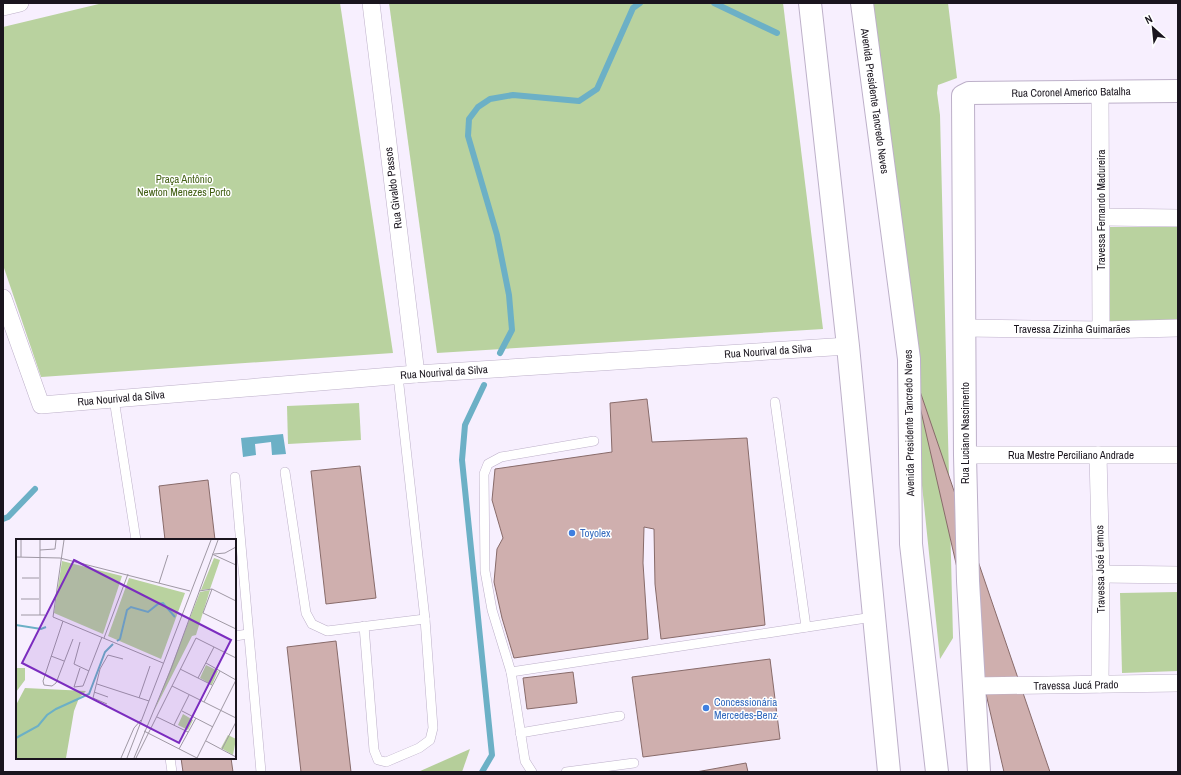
<svg xmlns="http://www.w3.org/2000/svg" width="1181" height="775" viewBox="0 0 1181 775" font-family="'Archivo Narrow',sans-serif">
<style>
.green{fill:#b9d29f}
.forest{fill:#b5ce9a}
.water{fill:#6cb0c6}
.lines{fill:none;stroke-linecap:round;stroke-linejoin:round}
.stream{stroke:#6cb0c6;stroke-width:6}
.building{fill:#cfafae;stroke:#886b6a}
.lane-casing{stroke:#bdb0c9;stroke-width:10}
.street-casing{stroke:#bdb0c9;stroke-width:18}
.secondary-casing{stroke:#bdb0c9;stroke-width:24}
.primary-casing{stroke:#bdb0c9;stroke-width:24}
.lane{stroke:#fff;stroke-width:9}
.street{stroke:#fff;stroke-width:17}
.secondary{stroke:#fff;stroke-width:22}
.primary{stroke:#fff;stroke-width:22}
.shop-dot{fill:#3f7fe0;stroke:#fff;stroke-width:1.5}
.labels{text-anchor:middle;dominant-baseline:central;stroke-width:3;stroke-linejoin:round;paint-order:stroke}
.street-label{font-size:11px;fill:#1a151e;stroke:#fff}
.park-label{font-size:11px;fill:#436015;stroke:#fff}
.shop-label{font-size:11px;fill:#366cbe;stroke:#fff;text-anchor:start}
.inset-river{fill:none;stroke:#6cb0c6;stroke-width:2}
.inset-road{fill:none;stroke:#9f98a4;stroke-width:1}
.view{fill:#7b2cbf;fill-opacity:0.15;stroke:#7b2cbf;stroke-width:2}
.inset-edge{fill:none;stroke:#1a151e;stroke-width:2}
</style>
<rect width="100%" height="100%" fill="#f7effe"/>
<!-- green -->
<g class="green">
<path d="M103 3H340L393 353 41 377 3 265V27Z"/>
<path d="M389 3H783L823 329 437 353Z"/>
<path d="M872 3H948L957 78 938 85 937 93 940 115 953 638 940 659Z"/>
<path d="M1110 227H1178V326L1110 327Z"/>
<path d="M359 403 361 440 288 444 287 406Z"/>
<path d="M1178 592V671L1122 673 1120 593Z"/>
</g>
<!-- forest -->
<path class="forest" d="M470 749 462 772H418Z"/>
<!-- water -->
<path class="water" d="M283 434 286 454 272 455 271 442 255 444 256 455 243 457 241 438Z"/>
<g class="lines">
<!-- stream -->
<g class="stream">
<path d="M714 3 777 33"/>
<path d="M500 353 512 330 509 295 497 235 468 136 469 119 478 107 490 99 513 95 579 101 597 89 633 8 640 3"/>
<path d="M3 519 8 517 35 489"/>
<path d="M482 772 492 755 462 460 465 425 484 385"/>
</g>
</g>
<!-- building -->
<g class="building">
<path d="M909 359 1050 772H1004Z"/>
<path d="M647 399 652 442 747 438 765 625 661 639 655 584 654 529 644 527 643 563 648 639 514 658 502 618 494 582 497 549 503 538 492 500 495 469 612 452 610 403Z"/>
<path d="M360 466 376 598 326 604 311 471Z"/>
<path d="M208 480 215 540H165L159 486Z"/>
<path d="M336 641 351 772H301L287 647Z"/>
<path d="M770 659 780 739 643 757 632 677Z"/>
<path d="M573 672 577 703 527 709 523 678Z"/>
<path d="M181 758H231L233 772H183Z"/>
<path d="M746 763 748 772H696Z"/>
</g>
<g class="lines">
<!-- lane casing -->
<g class="lane-casing">
<g id="lane">
<path d="M114 399 136 540"/>
<path d="M775 402 806 627"/>
<path d="M285 472 306 613 312 624 327 631 425 619"/>
<path d="M235 477 261 772"/>
<path d="M364 626 374 750 378 760 386 762 419 748 430 740 433 728 425 619 398 376"/>
<path d="M235 636 248 634"/>
<path d="M511 672 873 617"/>
<path d="M520 733 620 716"/>
<path d="M170 758 172 772"/>
<path d="M532 772 525 761 511 672 492 610 485 571 484 474 488 464 501 457 594 441"/>
<path d="M566 772 634 763"/>
</g>
</g>
<!-- street casing -->
<g class="street-casing">
<g id="street">
<path d="M371 3 416 374"/>
<path d="M3 7 20 3"/>
<path d="M1100 91 1101 330"/>
<path d="M1102 217 1178 218"/>
<path d="M3 298 41 405 416 374 848 346"/>
<path d="M965 328 1101 330 1178 328"/>
<path d="M965 455H1178"/>
<path d="M1098 455 1101 574 1100 684"/>
<path d="M1101 574 1178 575"/>
<path d="M974 686 1178 683"/>
</g>
</g>
<!-- secondary casing -->
<g class="secondary-casing">
<path id="secondary" d="M979 772 968 581 965 455 963 96 969 93 1178 91"/>
</g>
<!-- primary casing -->
<g class="primary-casing">
<g id="primary">
<path d="M810 3 848 346 889 772"/>
<path d="M862 3 909 359 911 544 937 772"/>
</g>
</g>
<!-- lane -->
<use href="#lane" class="lane"/>
<!-- street -->
<use href="#street" class="street"/>
<!-- secondary -->
<use href="#secondary" class="secondary"/>
<!-- primary -->
<use href="#primary" class="primary"/>
</g>
<!-- markers -->
<g class="shop-dot">
<circle cx="572" cy="533" r="4"/>
<circle cx="706" cy="708" r="4"/>
</g>
<g class="labels">
<!-- street labels -->
<g class="street-label">
<text transform="translate(1071 92) rotate(-1)">Rua Coronel Americo Batalha</text>
<text transform="translate(875 101) rotate(82)">Avenida Presidente Tancredo Neves</text>
<text transform="translate(393 188) rotate(-97)">Rua Givaldo Passos</text>
<text transform="translate(1101 210) rotate(-90)">Travessa Fernando Madureira</text>
<text x="1072" y="329">Travessa Zizinha Guimarães</text>
<text transform="translate(768 351) rotate(-4)">Rua Nourival da Silva</text>
<text transform="translate(444 372) rotate(-4)">Rua Nourival da Silva</text>
<text transform="translate(121 398) rotate(-5)">Rua Nourival da Silva</text>
<text transform="translate(909 423) rotate(-91)">Avenida Presidente Tancredo Neves</text>
<text transform="translate(965 433) rotate(-90)">Rua Luciano Nascimento</text>
<text x="1071" y="455">Rua Mestre Perciliano Andrade</text>
<text transform="translate(1100 569) rotate(-91)">Travessa José Lemos</text>
<text transform="translate(1076 685) rotate(-1)">Travessa Jucá Prado</text>
</g>
<!-- park labels -->
<g class="park-label">
<text x="184" y="179">Praça Antônio<tspan x="184" dy="13">Newton Menezes Porto</tspan></text>
</g>
<!-- shop labels -->
<g class="shop-label">
<text x="580" y="533">Toyolex</text>
<text x="714" y="702">Concessionária<tspan x="714" dy="13">Mercedes-Benz</tspan></text>
</g>
</g>
<!-- overview -->
<g transform="translate(16 539)">
<rect width="220" height="220" fill="#f7effe"/>
<path d="M198 19 204 21 194 50 185 51ZM46 22 106 37 87 95 38 74ZM113 39 169 54 145 120 92 97ZM194 51 180 96 176 97 138 172 184 53ZM190 126 202 132 196 146 184 139ZM0 129H9V141L0 153ZM167 175 177 181 172 191 162 186ZM212 196 220 200 217 216 205 209Z" fill="#b9d29f"/>
<path d="M9 149 70 152 63 159 58 172 50 219H0V166Z" fill="#b5ce9a"/>
<path class="inset-river" d="M0 86 25 90 30 88M101 102 104 100 111 71 115 68 132 73 142 65 147 64 159 78M0 199 22 187 31 176 40 170 73 155 89 113 97 105"/>
<path class="inset-road" d="M48 1 37 78 147 124M24 11 39 10 40 1M196 15 220 26M198 15 209 14 220 8M0 18 44 19 174 52M5 18V1M6 39H23M143 44 152 16M196 50 187 74 220 90M183 52 196 50 220 62M5 60H23M5 76H29M24 76V1M47 82 27 142 28 146 36 147 40 144 57 100M88 99 112 35M64 103 58 125 73 132M35 117 48 122M190 124 220 141M64 129 58 148 67 147 86 98M164 130 196 146M182 139 198 108M81 145 133 162M156 147 220 179M78 153 92 158M123 159 134 127M188 163 204 132M91 165 77 159 84 130 92 116 107 120M166 172 197 188M141 178 172 193M158 186 173 156M128 192 181 219M190 202 220 218M163 210 180 179M206 210 220 183M105 219 118 189 125 181M111 219 195 1M118 219 155 130 202 1M120 219 180 99 220 119M181 219 220 141"/>
<path class="view" d="M58 21 215 101 163 204 6 124Z"/>
<rect width="220" height="220" class="inset-edge"/>
</g>
<!-- border -->
<rect width="1181" height="775" fill="none" stroke="#1a151e" stroke-width="8"/>
<!-- north arrow -->
<g transform="translate(1153 28) rotate(333)" stroke="#ffffff" stroke-width="3" paint-order="stroke">
<path d="M0-3L7 15L0 10L-7 15Z" fill="#1a151e"/>
<text y="-6" font-size="11" font-weight="bold" text-anchor="middle" fill="#1a151e">N</text>
</g>
</svg>
